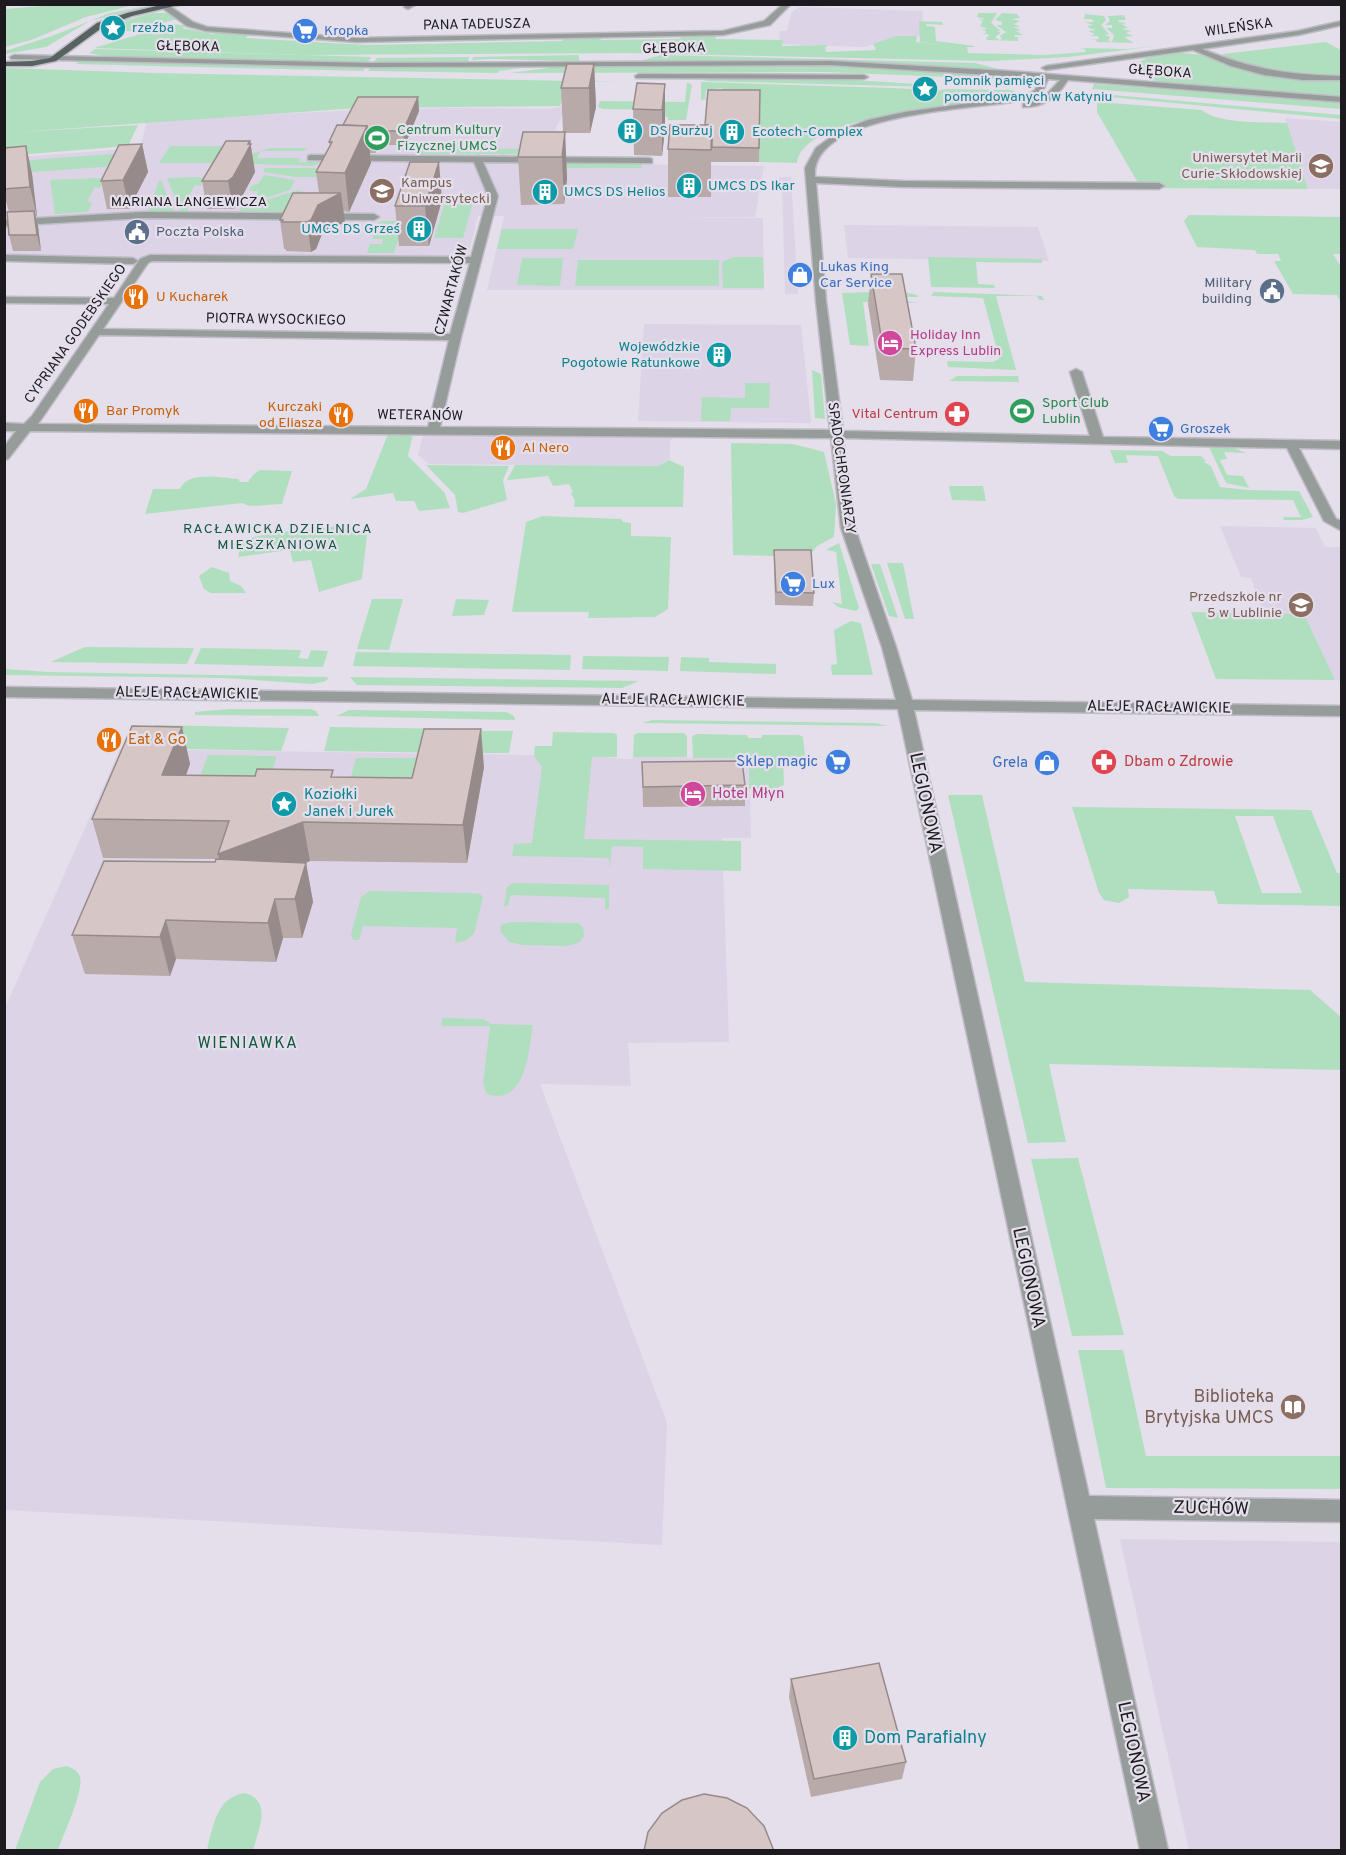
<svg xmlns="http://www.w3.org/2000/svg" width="1346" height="1855" viewBox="0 0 1346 1855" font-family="Overpass,sans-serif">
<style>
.built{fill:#dcd3e6}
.green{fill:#b0dfbf;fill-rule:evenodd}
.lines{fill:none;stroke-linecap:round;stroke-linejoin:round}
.minor-casing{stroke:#c0bcc6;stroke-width:3}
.major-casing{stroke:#c0bcc6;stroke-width:3}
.minor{fill:#969c9a;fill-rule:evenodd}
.major{fill:#576360;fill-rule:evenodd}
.wall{fill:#b8aaa9}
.shaded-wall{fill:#968b8a}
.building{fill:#d6c6c5;stroke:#968b8a;stroke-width:1.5}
.labels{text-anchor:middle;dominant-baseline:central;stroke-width:4.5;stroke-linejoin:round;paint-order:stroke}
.far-street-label{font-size:14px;fill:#1c1a1e;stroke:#e4dfeb}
.far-culture-label{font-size:14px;fill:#0d838f;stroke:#e4dfeb;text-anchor:start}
.far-shop-label{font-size:14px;fill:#366cbe;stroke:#e4dfeb;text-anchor:start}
.far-leisure-label{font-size:14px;fill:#27864d;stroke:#e4dfeb;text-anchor:start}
.far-education-label{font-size:14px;fill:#785e54;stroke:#e4dfeb;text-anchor:end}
.far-service-label{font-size:14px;fill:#4e5e75;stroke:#e4dfeb;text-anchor:start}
.far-food-label{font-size:14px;fill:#c56008;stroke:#e4dfeb;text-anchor:start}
.far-hotel-label{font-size:14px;fill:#b23c85;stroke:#e4dfeb;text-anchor:start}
.far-health-label{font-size:14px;fill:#be3a42;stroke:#e4dfeb;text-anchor:end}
.far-neighbourhood-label{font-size:14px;letter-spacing:1.5px;fill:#12583f;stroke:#e4dfeb}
.street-label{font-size:15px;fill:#1c1a1e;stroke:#e4dfeb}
.food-label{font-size:15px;fill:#c56008;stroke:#e4dfeb;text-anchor:start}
.shop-label{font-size:15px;fill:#366cbe;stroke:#e4dfeb;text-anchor:end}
.health-label{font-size:15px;fill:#be3a42;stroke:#e4dfeb;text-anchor:start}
.hotel-label{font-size:15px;fill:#b23c85;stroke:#e4dfeb;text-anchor:start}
.culture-label{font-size:15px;fill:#0d838f;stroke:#e4dfeb;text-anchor:start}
.neighbourhood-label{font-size:16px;letter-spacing:1.5px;fill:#12583f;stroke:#e4dfeb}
.near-street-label{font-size:18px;fill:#1c1a1e;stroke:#e4dfeb}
.near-education-label{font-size:18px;fill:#785e54;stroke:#e4dfeb;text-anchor:end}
.near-culture-label{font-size:18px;fill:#0d838f;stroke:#e4dfeb;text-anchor:start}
</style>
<rect width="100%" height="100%" fill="#e4dfeb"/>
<!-- built -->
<g class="built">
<path d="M799 7 923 11 922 36H896L865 47 779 44 780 31H787L791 13Z"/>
<path d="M566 106 543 158 536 163 764 166 755 217H660L763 218 764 290H487L504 216H478L468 256 164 255 129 260 5 257V158L140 148 147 121 336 111 449 108 548 109Z"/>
<path d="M1285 118 1341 122V189H1308Z"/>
<path d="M779 177H791L798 294H785L782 183H778Z"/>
<path d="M844 225 1038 227 1049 261 848 258Z"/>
<path d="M644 324 801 325 811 423 638 421Z"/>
<path d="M423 435 673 438 670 441V458L658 466 429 464 418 455Z"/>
<path d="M1220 526 1316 528 1325 547H1341V681L1335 680 1304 614 1263 613 1251 578 1241 577Z"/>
<path d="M120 749 595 756 623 759H632L633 757 749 758 751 838H722L729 1042 628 1043 631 1086 540 1084 667 1423 662 1545 5 1510V1008Z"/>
<path d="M1120 1539 1341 1542V1850H1189Z"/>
</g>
<!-- green -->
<g class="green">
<path d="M54 5V4L133 5 86 17 31 40 5 47V9Z"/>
<path d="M153 5 90 21 46 47 5 54V51L52 36 110 13Z"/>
<path d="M152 13H167L177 19 134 31 104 32 120 22Z"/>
<path d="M978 13H997L991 23 1001 31H997L1001 33 995 37 999 40 1002 39 1000 36 1006 32 996 25H1002V22L995 20 1002 13 1017 14 1020 18 1011 19 1020 21 1014 24 1020 27H1013L1021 30 1016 31 1023 35H1014L1015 37 1023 38H1018V41L987 40 986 37H981H989L988 34H981L986 33 985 30 980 29H988L980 26 983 21 978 20 985 19 977 17Z"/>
<path d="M1085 14 1104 16 1106 20 1101 25 1109 34 1105 35 1110 37 1108 41 1112 42 1114 35 1106 28H1112V25H1105L1110 21 1108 16 1124 15 1126 20H1118L1119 22 1127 23 1122 24 1128 28 1122 29 1131 31 1126 33 1133 36 1124 37 1134 43 1097 42 1096 40H1090L1099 39 1098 36H1090L1095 34 1088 31 1096 30 1089 28 1088 26 1093 25 1085 22H1094L1092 19H1084Z"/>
<path d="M919 21 942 22 943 25 926 24V26L935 27 936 41 975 46V47H967L968 53 1046 55 1086 52 1085 49 1080 48 1127 49 1157 46 1068 57 989 61 627 53 303 55 94 48 173 24 188 26 182 28 213 34 218 32 249 34 246 38 366 45 562 41 563 39 600 38 601 40 681 39 680 36H715L716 39 783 40 782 46 828 45 825 48 826 52 876 50 873 44 896 36H917L916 42 944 45 920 42Z"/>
<path d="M1326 42 1341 50V75C1316 76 1240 72 1223 54Z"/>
<path d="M95 49 371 57 368 62 110 57 89 53Z"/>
<path d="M1180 53C1211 53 1241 68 1271 75 1294 81 1318 80 1341 80V98L1172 84 1152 80 1136 72 1139 71 1138 69H1134L1135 64 1147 58Z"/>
<path d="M579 55V61L490 59 472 60 473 57Z"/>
<path d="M661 55 975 63 999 69 814 61H640Z"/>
<path d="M469 57 468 62H374L377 58Z"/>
<path d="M80 60 366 66 363 71 76 64Z"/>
<path d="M787 64 867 66 998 75V79L825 72 509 73 549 68 550 66Z"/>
<path d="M537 66 499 71 498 73 368 71 371 67Z"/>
<path d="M5 68 155 73 625 82 592 81 562 100 560 106 358 108 18 132 138 125 128 146 5 156Z"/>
<path d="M715 78H821L933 85 934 87 703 81Z"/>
<path d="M687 82 692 85 686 120H668V117L661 116V110L603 109 598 107 600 101 685 102Z"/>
<path d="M701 82 892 88 912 89 924 93 947 89 1012 90 1016 93 1013 96 1006 99C968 104 802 114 797 163L758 162 731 90H722V88L706 90 705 98H714L701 100Z"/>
<path d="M1094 84 1341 102V109L1092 89Z"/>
<path d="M1091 93 1341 115V119L1090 95Z"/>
<path d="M1097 102 1202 110C1217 124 1266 122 1287 123L1308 189 1141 188 1097 112Z"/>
<path d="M170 146H224L214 163H159Z"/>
<path d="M270 148H306L304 151H261L257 158H300L299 162H323L312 166 224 163Z"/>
<path d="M427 148 530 149 526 154H505V157H501V154H480L479 157H475V154H420L419 157 416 156 418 151 416 149Z"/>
<path d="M124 153 117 166 5 174 4 162Z"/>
<path d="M528 162H636L641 164 642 168H549Z"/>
<path d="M265 168H317L314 174H327L325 177H296L263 172Z"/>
<path d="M264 175 294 180H295L290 190 253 202 258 191H249L251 186 259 183Z"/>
<path d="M200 177 204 179 201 186 195 185 187 199 192 201 187 211H180L167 178Z"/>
<path d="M98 178 104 179 100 188 95 187 87 201 92 203 88 212 55 214 50 180Z"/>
<path d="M161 180 174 211H148L159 181Z"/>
<path d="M298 190 304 192 296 207 299 212 240 211 241 208Z"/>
<path d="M446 199H474L463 238H434Z"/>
<path d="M1189 215 1341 217V254H1333L1341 267V303L1337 295 1293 294 1274 261H1281L1278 254H1257L1255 250 1197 247 1184 221Z"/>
<path d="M383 221H404L394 253H367L370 244H382L383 239H372L379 222Z"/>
<path d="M502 229H578L573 249H497Z"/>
<path d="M734 257H763L764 288H723L722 262Z"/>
<path d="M928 257 1042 259V263L976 262 978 284 994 285 995 288 931 287Z"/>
<path d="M522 258H563L560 286 517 285Z"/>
<path d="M578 260H719V286H575Z"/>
<path d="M899 291 917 295 918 297H904L905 301 919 303 863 302 869 346 850 345 842 293Z"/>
<path d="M934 292 1042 296 1044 300H1039L1037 296H996L1016 370 948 367 947 361 993 362 999 359V357L983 298 931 296Z"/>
<path d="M812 370 821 374 825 419 815 418Z"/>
<path d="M957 376H1018L1019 382 949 381Z"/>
<path d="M745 383H770L769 408H731L730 421H701L702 397 745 398Z"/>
<path d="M388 434H413L408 456 444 492 450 508 419 511 414 501H396L393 493 350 499 366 489Z"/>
<path d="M731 443 793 444 824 452 836 504 834 537 817 546 809 557 733 555Z"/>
<path d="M1209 447 1234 448 1246 453 1224 452 1227 459 1220 460 1227 475 1243 476 1249 488 1226 483Z"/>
<path d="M1110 450 1162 451 1171 456H1201L1206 461 1204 462 1211 466 1220 487 1248 490 1299 491 1313 517 1302 520H1284L1283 517H1301L1293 500 1178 499 1174 496 1158 456 1126 455 1128 463H1115Z"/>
<path d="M669 460 684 467 683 507H574L575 501 571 493 573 492 569 484 553 486 548 476 507 480 515 465 658 466Z"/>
<path d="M426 465 509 466 503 480 507 500 463 513 458 512 455 495Z"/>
<path d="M260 470 292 471 282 504 249 506 242 503 145 514 153 489H180C188 470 221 478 238 479L240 482H248L254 474Z"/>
<path d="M949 486H983L986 501 952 500Z"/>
<path d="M543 516 621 519 623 522 631 523V536L671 537 668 609 655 617 588 618 589 612H512L526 522Z"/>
<path d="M342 525 367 535 362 579 319 592 311 560 293 562 290 550 238 557 242 541C273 529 309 532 342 525Z"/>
<path d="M839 543 859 608 856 611 838 607 832 602 842 604 836 552 826 550Z"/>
<path d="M887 563H903L914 619H905Z"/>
<path d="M871 564H880L898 618 889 616Z"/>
<path d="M212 567 229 573 230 581 241 586 246 593H211L204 589 199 576Z"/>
<path d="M372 599H403L389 650 357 649Z"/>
<path d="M456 599 489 600 484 615 452 616Z"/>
<path d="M1191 612 1304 614 1335 680 1216 679Z"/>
<path d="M851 621 861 623 873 675H832L831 665 837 664 834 630Z"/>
<path d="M85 647 194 648 187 664 51 662Z"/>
<path d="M201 648 301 650 299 658 308 659 311 650 328 651 323 667 194 664Z"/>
<path d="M356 652 571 655 570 670 353 666Z"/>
<path d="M583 656 669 657 668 671 582 669Z"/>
<path d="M681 657 709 658V662L776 664V674L680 671Z"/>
<path d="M5 669 48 672 329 677 326 681 313 684 225 678 5 675Z"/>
<path d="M350 677 639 681 622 688 357 685Z"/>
<path d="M230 709H310L316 711 319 716 195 715V712Z"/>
<path d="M349 710 506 712 514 716 515 720 337 716Z"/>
<path d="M652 720 875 723 888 726 642 723Z"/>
<path d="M155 725 289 728 281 751 144 748Z"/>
<path d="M330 727 464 729 459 753 324 751Z"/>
<path d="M475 731H513L509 753H470Z"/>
<path d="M553 732 614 733 617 735V757H592L584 839 741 841V871L643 869V847L612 846 610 869 609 858 512 856 514 844 532 843 542 767 534 756 535 746H552Z"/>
<path d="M638 733H684L687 736V757H633L634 735Z"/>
<path d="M697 734 747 735 748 738H762V735H799L803 737 805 757H783L784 785 774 789H749V758H693L692 736Z"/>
<path d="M208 755 277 756 260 809 188 808Z"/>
<path d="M356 758H424L413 812 342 811Z"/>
<path d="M948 795H982L1025 982 1310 990 1341 1017V1070L1049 1064 1066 1142 1028 1143Z"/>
<path d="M1072 807 1311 810 1337 873H1341V906L1218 904 1214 891 1128 889 1129 897 1119 903 1104 900 1099 893ZM1235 816H1273L1302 893H1262Z"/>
<path d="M513 883 609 885V909H605V898L511 895 508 906H504L507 887Z"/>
<path d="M370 891 472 893 480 894 483 897 474 934 465 941 455 943 457 928 363 926 359 940H353L351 934 361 897Z"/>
<path d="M511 922 578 923 583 927 584 936 580 942 567 946 522 945 509 942 500 931 501 925Z"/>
<path d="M442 1018 483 1019 491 1024 533 1025C529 1049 526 1107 487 1094L483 1084 490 1026H441Z"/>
<path d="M1078 1158 1124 1335 1072 1336 1031 1159Z"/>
<path d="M1078 1350H1123L1146 1456H1341V1489L1106 1488Z"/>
<path d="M66 1766C72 1768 78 1770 80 1777 84 1791 63 1835 58 1850H15L40 1782 53 1769Z"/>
<path d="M245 1793C273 1801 258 1831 253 1850H207C213 1827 216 1797 245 1793Z"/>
</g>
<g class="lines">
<!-- minor casing -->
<g class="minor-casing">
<g id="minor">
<path d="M417 4 408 9 404 7 407 4Z"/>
<path d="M783 4H791L770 25 723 35 356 42 206 31 187 26 161 7 168 5 193 22 207 27 356 38 723 31 764 21Z"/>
<path d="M1342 21V25L1298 35 1202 49C1251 69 1289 75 1342 76V80H1303L1264 75 1231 66 1193 50 1046 70 1042 68 1046 66 1298 31Z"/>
<path d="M14 55 370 63 831 61 1008 71 1342 97V102L1068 80C1058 96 1043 108 1023 107V103L1046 95 1060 80 1048 79 1042 93 1032 99C987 109 809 110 815 177L903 181 1159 183 1164 186 1159 189 903 187 816 183 826 301 843 431 1090 436 1070 372 1076 369 1082 372 1103 437 1342 441V449L1299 448 1336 519 1342 521V531L1324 521 1287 448 843 438 855 528 896 647 912 700 1342 706V716L914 710 1089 1496 1342 1500V1522L1094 1519 1168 1850H1140L898 709 4 697V687L896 700 882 647 841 528 831 438 30 431 8 459 4 460V447L16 431H4V423L24 424 32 416 109 304 4 303V297L114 298 140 259 150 255 471 257 488 196 474 162 308 160V156L311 155 649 158 652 159V163L483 162 498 196 461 337 440 427 830 430 816 301 805 168 816 148 839 131 868 120 905 112 1027 95 1035 90 1040 78 831 65 370 67 11 59 10 57ZM152 261 470 263 450 334 103 329 148 263ZM99 335 449 340 428 427 38 424Z"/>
<path d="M639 74 864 75 868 77 864 79 636 78 635 76Z"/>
<path d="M143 212 374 214 379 217 374 220 143 218 4 226V220Z"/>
<path d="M4 255 133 258 138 261 133 264 4 261Z"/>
</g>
</g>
<!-- major casing -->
<g class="major-casing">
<path id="major" d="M165 4H183L132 16 103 27 56 61 32 66H4V62L32 61 50 58 97 23 127 13Z"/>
</g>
<!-- minor -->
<use href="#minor" class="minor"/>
<!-- major -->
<use href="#major" class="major"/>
</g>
<!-- wall -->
<g class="wall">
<path d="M594 64 596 107 590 133H565L567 179 564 204 521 205 518 157 563 132 561 88Z"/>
<path d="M665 84V129L662 156 634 155 633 109Z"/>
<path d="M760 90 759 162H711V197H668V149Z"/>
<path d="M418 97 419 111 405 145H379L375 153H370L371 163 349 212 343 211 345 222 322 234 316 249 311 252 286 251V249H284L280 220 319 193 316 172 330 146 329 142 343 126Z"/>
<path d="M250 141 255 172 237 206 233 209H207L202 181Z"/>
<path d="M142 144 148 172 129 209H107L101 181Z"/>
<path d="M26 146 32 174 37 216H36L38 226 41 251H13L9 235V212L4 194V148Z"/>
<path d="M442 200 429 246H399L395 206Z"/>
<path d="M871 274 916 349 913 381 880 380 868 304Z"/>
<path d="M774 550 814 593 813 606 775 605 774 563Z"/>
<path d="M182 727 190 764 186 775 412 778 484 767 467 863 310 861 305 863H306L313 902 302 938H283L276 962 176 959 170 976 85 974 72 935 215 862 216 859 103 858 92 819Z"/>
<path d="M642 762 745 785V806L643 807Z"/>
<path d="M791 1679 906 1762 902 1779 811 1797 789 1697Z"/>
</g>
<!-- shaded-wall -->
<g class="shaded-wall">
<path d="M594 64 596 107 590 133 589 88Z"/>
<path d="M665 84V129L662 156V110Z"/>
<path d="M418 97 419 111 405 145 403 131Z"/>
<path d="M367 126 371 163 349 212 345 173Z"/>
<path d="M377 131 379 145 375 153 373 139Z"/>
<path d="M565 132 567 179 564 204 562 157Z"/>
<path d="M250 141 255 172 237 206 233 209 228 181Z"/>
<path d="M142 144 148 172 129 209 123 180Z"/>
<path d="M26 146 32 174 37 216 30 187Z"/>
<path d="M439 162 442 200 429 246 425 206Z"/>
<path d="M341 193 345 222 322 234 316 249 311 252 307 222 318 205Z"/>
<path d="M34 211 38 226 41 251 37 235Z"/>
<path d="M182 727 190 764 172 813 162 775Z"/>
<path d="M481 729 484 767 467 863 463 825Z"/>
<path d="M303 822 310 861 226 893 218 854Z"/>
<path d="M306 863 313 902 302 938 295 899Z"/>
<path d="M275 899 283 938 276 962 268 923Z"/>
<path d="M166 920 176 959 170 976 160 937Z"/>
</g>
<!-- building -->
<g class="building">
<path d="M567 64H594L589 88H561Z"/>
<path d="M637 83 665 84 662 110 633 109Z"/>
<path d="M708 90H760L759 148 712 147V125H705Z"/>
<path d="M358 97H418L403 131H377L373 139H368L367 126 343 125Z"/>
<path d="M337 125 367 126 345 173 316 172 332 142H329Z"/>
<path d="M670 125H712L711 150 668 149Z"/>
<path d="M523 132H565L562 157H518Z"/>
<path d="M226 141H250L248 144H251L233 177 228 181H202Z"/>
<path d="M142 144 123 180 101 181 119 145Z"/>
<path d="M26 146 30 187 4 189V148Z"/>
<path d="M410 162H439L425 206H395Z"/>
<path d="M293 193H341L318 205 311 220 307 222H282L283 220H280Z"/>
<path d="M34 211 37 235H9L7 212Z"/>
<path d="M871 274H902L916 349 883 348Z"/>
<path d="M774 550H811L814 593 776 592Z"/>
<path d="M132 726 182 727 162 775 255 776 257 769 333 770 331 777 412 778 424 729H481L463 825 303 822 218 854 229 821 92 819Z"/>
<path d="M742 761 745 785 643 787 642 762Z"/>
<path d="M216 859 306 863 295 899H275L268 923 166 920 160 937 72 935 104 861 215 862Z"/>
<path d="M879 1663 906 1762 814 1779 791 1679Z"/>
<path d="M704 1794 727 1798 747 1808 764 1826 774 1851H644L648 1832 662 1813 682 1800Z"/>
</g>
<!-- icons -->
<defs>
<g id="sight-disc" transform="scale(1.35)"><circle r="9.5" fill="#0f9aa8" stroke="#e4dfeb"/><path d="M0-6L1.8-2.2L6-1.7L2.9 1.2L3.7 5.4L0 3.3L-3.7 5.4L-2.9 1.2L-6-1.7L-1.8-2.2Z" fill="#fff"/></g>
<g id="supermarket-disc" transform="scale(1.35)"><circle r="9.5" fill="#3f7fe0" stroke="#e4dfeb"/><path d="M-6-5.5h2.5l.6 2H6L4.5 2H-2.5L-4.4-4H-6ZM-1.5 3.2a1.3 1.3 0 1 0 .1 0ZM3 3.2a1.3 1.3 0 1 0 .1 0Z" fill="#fff"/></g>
<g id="building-disc" transform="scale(1.35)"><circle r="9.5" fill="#0f9aa8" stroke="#e4dfeb"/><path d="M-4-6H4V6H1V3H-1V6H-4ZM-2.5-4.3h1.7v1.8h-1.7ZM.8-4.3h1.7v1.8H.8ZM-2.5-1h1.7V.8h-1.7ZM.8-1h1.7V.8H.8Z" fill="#fff"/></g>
<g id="stadium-disc" transform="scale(1.35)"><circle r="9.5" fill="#2e9e5b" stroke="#e4dfeb"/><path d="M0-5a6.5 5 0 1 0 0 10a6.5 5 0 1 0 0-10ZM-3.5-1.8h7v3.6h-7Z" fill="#fff"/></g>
<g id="university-disc" transform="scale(1.35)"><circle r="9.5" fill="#8d6e63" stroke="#e4dfeb"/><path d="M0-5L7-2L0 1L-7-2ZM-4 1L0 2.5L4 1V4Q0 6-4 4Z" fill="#fff"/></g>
<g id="civic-disc" transform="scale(1.35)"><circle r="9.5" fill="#5c6f8a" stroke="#e4dfeb"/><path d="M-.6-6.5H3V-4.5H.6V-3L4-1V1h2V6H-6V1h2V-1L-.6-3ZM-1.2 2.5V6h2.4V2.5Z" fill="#fff"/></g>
<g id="shop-disc" transform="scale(1.35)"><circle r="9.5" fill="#3f7fe0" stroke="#e4dfeb"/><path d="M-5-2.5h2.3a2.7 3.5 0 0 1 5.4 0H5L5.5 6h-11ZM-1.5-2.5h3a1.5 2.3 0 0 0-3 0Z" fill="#fff"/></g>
<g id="restaurant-disc" transform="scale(1.35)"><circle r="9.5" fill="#e8710a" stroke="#e4dfeb"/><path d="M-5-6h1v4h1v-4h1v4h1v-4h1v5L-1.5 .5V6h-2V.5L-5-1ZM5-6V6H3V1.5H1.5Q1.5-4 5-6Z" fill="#fff"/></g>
<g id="hotel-disc" transform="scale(1.35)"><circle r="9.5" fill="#d1479c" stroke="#e4dfeb"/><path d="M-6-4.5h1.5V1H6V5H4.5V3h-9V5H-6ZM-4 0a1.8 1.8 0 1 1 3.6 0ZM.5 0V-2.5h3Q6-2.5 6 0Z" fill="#fff"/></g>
<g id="pharmacy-disc" transform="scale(1.35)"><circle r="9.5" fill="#e0444e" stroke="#e4dfeb"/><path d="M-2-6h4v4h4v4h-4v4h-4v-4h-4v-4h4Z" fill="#fff"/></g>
<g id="school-disc" transform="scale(1.35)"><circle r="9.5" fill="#8d6e63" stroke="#e4dfeb"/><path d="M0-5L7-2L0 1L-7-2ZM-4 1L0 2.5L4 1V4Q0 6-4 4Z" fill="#fff"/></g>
<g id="library-disc" transform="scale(1.35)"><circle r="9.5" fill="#8d6e63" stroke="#e4dfeb"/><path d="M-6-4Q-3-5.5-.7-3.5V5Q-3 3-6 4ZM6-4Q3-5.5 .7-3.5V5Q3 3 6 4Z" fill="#fff"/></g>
</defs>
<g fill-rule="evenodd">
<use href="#sight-disc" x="113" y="28"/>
<use href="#supermarket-disc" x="305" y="31"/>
<use href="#sight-disc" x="925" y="89"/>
<use href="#building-disc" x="630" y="131"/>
<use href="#building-disc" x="732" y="132"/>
<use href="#stadium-disc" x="377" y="138"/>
<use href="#university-disc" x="1321" y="166"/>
<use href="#building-disc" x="689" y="186"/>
<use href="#university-disc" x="382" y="191"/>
<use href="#building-disc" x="545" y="192"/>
<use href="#building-disc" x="419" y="229"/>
<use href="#civic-disc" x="137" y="232"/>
<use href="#shop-disc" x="800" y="275"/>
<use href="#civic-disc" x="1272" y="291"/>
<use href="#restaurant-disc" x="136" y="297"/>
<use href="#hotel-disc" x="890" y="343"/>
<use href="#building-disc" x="719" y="355"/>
<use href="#restaurant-disc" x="86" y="411"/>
<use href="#stadium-disc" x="1022" y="411"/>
<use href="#pharmacy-disc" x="957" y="414"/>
<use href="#restaurant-disc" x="341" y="415"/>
<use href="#supermarket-disc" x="1161" y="429"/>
<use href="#restaurant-disc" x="503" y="448"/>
<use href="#supermarket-disc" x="793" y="584"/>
<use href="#school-disc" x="1301" y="605"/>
<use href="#restaurant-disc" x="109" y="740"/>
<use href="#supermarket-disc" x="838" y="762"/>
<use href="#pharmacy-disc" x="1104" y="762"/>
<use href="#shop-disc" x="1047" y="763"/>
<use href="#hotel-disc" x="693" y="794"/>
<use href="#sight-disc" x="284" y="804"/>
<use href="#library-disc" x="1293" y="1407"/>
<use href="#building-disc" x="845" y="1738"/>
</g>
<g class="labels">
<!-- far-street labels -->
<g class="far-street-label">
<text transform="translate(477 25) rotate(-1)">PANA TADEUSZA</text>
<text transform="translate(1239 28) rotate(-8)">WILEŃSKA</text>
<text transform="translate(188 47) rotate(1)">GŁĘBOKA</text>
<text transform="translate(674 49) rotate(-1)">GŁĘBOKA</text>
<text transform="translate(1160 72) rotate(4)">GŁĘBOKA</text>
<text x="189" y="202">MARIANA LANGIEWICZA</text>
<text transform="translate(452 290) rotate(-75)">CZWARTAKÓW</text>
<text transform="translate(276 320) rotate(1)">PIOTRA WYSOCKIEGO</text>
<text transform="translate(76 334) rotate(-55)">CYPRIANA GODEBSKIEGO</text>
<text transform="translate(420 416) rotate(1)">WETERANÓW</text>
<text transform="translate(841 468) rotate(82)">SPADOCHRONIARZY</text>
</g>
<!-- far-culture labels -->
<g class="far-culture-label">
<text x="132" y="28">rzeźba</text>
<text x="944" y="81">Pomnik pamięci<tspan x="944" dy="16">pomordowanych w Katyniu</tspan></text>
<text x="650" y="131">DS Burżuj</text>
<text x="752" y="132">Ecotech-Complex</text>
<text x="708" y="186">UMCS DS Ikar</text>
<text x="564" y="192">UMCS DS Helios</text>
<text x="400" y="229" text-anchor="end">UMCS DS Grześ</text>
<text x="700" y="347" text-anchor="end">Wojewódzkie<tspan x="700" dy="16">Pogotowie Ratunkowe</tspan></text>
</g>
<!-- far-shop labels -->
<g class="far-shop-label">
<text x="324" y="31">Kropka</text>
<text x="820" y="267">Lukas King<tspan x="820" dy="16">Car Service</tspan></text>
<text x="1180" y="429">Groszek</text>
<text x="812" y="584">Lux</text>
</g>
<!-- far-leisure labels -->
<g class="far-leisure-label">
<text x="397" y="130">Centrum Kultury<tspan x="397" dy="16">Fizycznej UMCS</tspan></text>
<text x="1042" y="403">Sport Club<tspan x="1042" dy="16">Lublin</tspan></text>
</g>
<!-- far-education labels -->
<g class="far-education-label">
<text x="1302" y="158">Uniwersytet Marii<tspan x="1302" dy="16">Curie-Skłodowskiej</tspan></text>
<text x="401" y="183" text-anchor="start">Kampus<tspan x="401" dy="16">Uniwersytecki</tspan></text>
<text x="1282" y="597">Przedszkole nr<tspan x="1282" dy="16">5 w Lublinie</tspan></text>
</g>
<!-- far-service labels -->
<g class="far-service-label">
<text x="156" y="232">Poczta Polska</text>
<text x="1252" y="283" text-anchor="end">Military<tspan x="1252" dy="16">building</tspan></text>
</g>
<!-- far-food labels -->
<g class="far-food-label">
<text x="156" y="297">U Kucharek</text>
<text x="322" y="407" text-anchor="end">Kurczaki<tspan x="322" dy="16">od Eliasza</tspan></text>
<text x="106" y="411">Bar Promyk</text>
<text x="522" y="448">Al Nero</text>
</g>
<!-- far-hotel labels -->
<g class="far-hotel-label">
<text x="910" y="335">Holiday Inn<tspan x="910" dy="16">Express Lublin</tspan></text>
</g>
<!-- far-health labels -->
<g class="far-health-label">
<text x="938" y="414">Vital Centrum</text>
</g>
<!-- far-neighbourhood labels -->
<g class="far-neighbourhood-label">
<text x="278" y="529">RACŁAWICKA DZIELNICA<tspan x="278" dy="16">MIESZKANIOWA</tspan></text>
</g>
<!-- street labels -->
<g class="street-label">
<text transform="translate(187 694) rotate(1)">ALEJE RACŁAWICKIE</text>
<text transform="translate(673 701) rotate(1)">ALEJE RACŁAWICKIE</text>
<text transform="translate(1159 708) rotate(1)">ALEJE RACŁAWICKIE</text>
</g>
<!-- food labels -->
<g class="food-label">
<text x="128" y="740">Eat &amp; Go</text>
</g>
<!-- shop labels -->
<g class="shop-label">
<text x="818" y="762">Sklep magic</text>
<text x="1028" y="763">Grela</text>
</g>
<!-- health labels -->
<g class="health-label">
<text x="1124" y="762">Dbam o Zdrowie</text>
</g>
<!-- hotel labels -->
<g class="hotel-label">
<text x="712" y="794">Hotel Młyn</text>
</g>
<!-- culture labels -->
<g class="culture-label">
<text x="304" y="795">Koziołki<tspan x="304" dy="17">Janek i Jurek</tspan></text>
</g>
<!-- neighbourhood labels -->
<g class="neighbourhood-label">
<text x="248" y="1044">WIENIAWKA</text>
</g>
<!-- near-street labels -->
<g class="near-street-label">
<text transform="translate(925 803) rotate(78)">LEGIONOWA</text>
<text transform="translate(1028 1278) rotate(78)">LEGIONOWA</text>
<text transform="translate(1211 1509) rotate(1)">ZUCHÓW</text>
<text transform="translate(1133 1752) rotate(78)">LEGIONOWA</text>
</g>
<!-- near-education labels -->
<g class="near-education-label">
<text x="1274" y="1397">Biblioteka<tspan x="1274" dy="21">Brytyjska UMCS</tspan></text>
</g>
<!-- near-culture labels -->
<g class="near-culture-label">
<text x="864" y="1738">Dom Parafialny</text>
</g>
</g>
<!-- border -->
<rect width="1346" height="1855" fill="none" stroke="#1c1a1e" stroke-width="12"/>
</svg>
